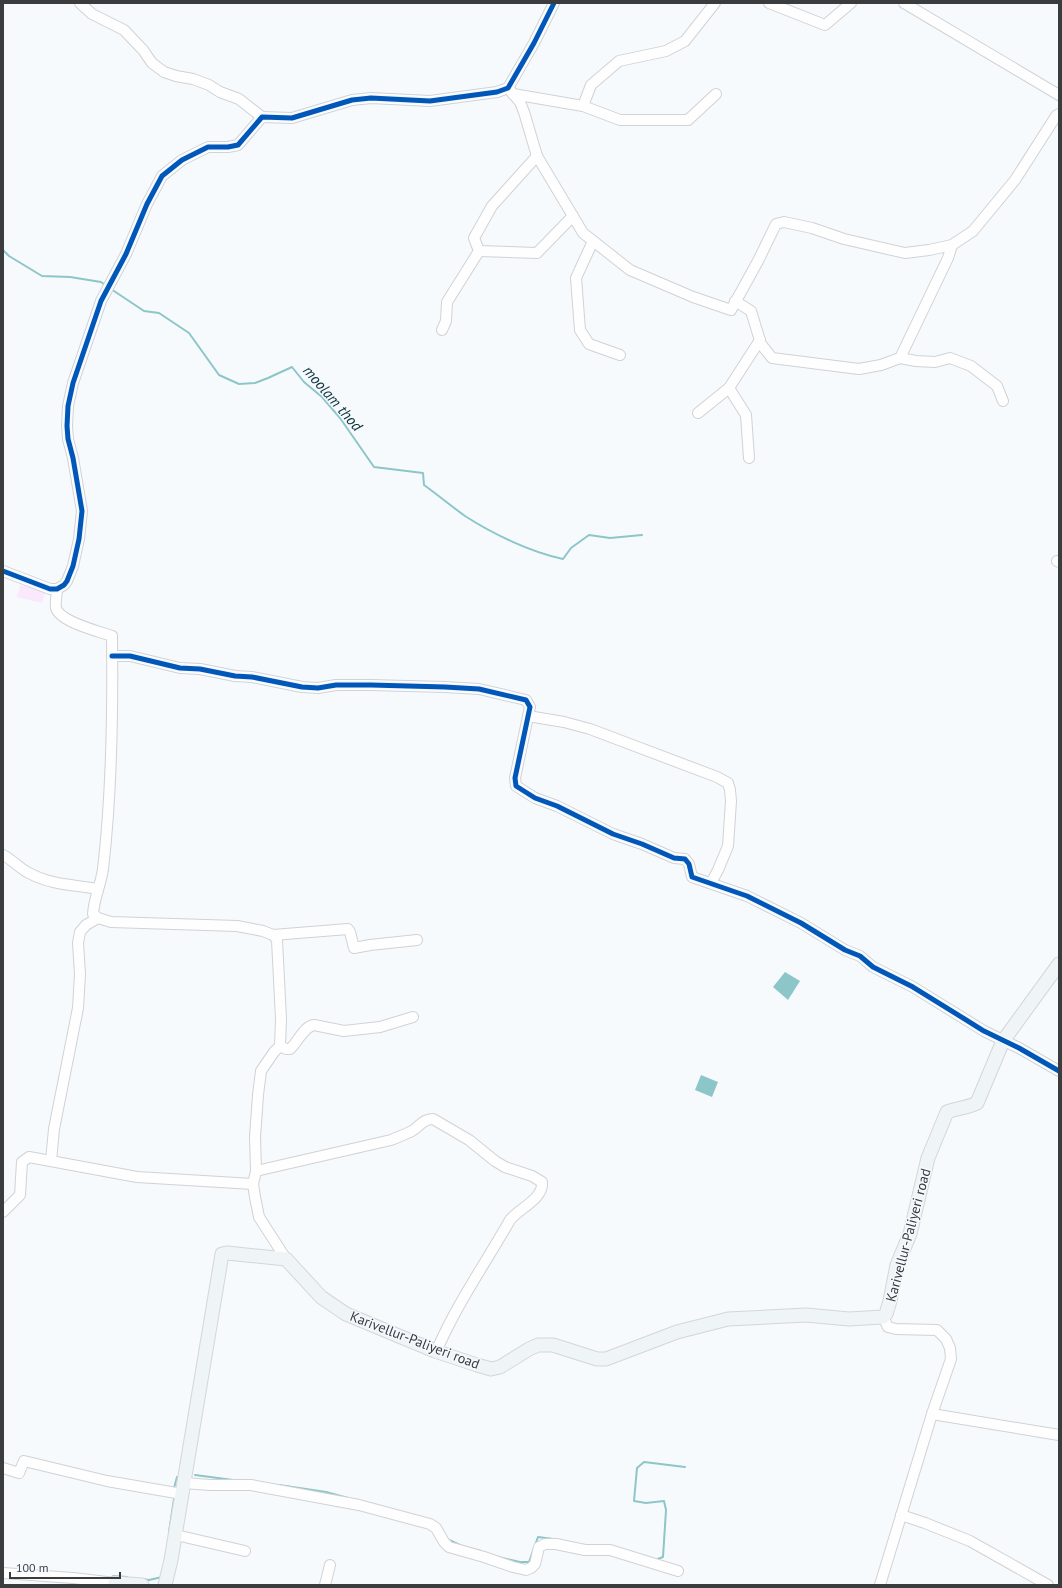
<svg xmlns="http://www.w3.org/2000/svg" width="1062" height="1588" viewBox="0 0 1062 1588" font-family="'PT Sans',sans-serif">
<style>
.green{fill:#fae8fc}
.water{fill:#8dc6c8}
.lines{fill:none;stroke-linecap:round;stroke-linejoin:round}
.stream{stroke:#8dc6c8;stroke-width:2}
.minor-casing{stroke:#d0d2d4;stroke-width:12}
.major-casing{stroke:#d4d6d8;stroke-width:15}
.minor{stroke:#fefeff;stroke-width:10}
.major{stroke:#eff4f6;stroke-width:13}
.cycleway-casing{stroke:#f5f9ff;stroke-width:8}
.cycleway{stroke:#0057b8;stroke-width:5}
.labels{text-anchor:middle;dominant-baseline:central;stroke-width:3;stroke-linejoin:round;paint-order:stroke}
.street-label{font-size:14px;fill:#3a3c3e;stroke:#f5f9ff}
.water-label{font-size:15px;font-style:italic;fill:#073132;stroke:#f5f9ff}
</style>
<rect width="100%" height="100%" fill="#f7fafd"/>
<!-- green -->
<path class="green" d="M20 585 45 591 42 603 17 597Z"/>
<!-- water -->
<g class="water">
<path d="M785 972 800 981 788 1000 773 987Z"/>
<path d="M701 1075 718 1082 712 1097 695 1090Z"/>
</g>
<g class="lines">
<!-- stream -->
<g class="stream">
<path d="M3 250 9 256 42 276 70 277 101 282 105 285"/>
<path d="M111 289 144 311 159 313 189 333 219 375 239 384 255 383 268 378 292 367 304 382 322 397 340 418 374 467 423 473 424 485C438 495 451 506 465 516 493 534 530 552 563 559L571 548 589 535 610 538 642 535"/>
<path d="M195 1475 233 1480"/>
<path d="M279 1485 326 1492 348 1498"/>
<path d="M174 1488 177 1477"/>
<path d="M169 1532 174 1499"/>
<path d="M447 1539 462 1546 481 1551"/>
<path d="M498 1557 520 1562H529L538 1537 553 1539"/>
<path d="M655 1560 663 1557 666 1510 664 1501 646 1503 634 1501 637 1468 644 1462 685 1467"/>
<path d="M111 1579 113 1576 127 1577"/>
<path d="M143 1579 149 1580 162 1577"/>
</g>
<!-- minor casing -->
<g class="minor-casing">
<g id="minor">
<path d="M80 3 92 14 124 30 143 50 152 63 164 72 176 76 193 79 209 85 220 92 239 99 262 117"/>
<path d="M769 3 825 25 851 3"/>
<path d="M904 3 1059 95"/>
<path d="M508 88 520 102 524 112 537 156 583 233 630 270 693 297 731 310 758 261 776 224 784 222 812 228 844 239 905 253 929 250 952 245 973 231 1015 180 1056 116 1059 114"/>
<path d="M513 94 583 106 591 85 619 61 666 51 685 41 715 3"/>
<path d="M583 106 620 120H688L716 94"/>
<path d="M593 241 576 278 580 330 589 344 620 355"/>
<path d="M479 251 537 253 573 216"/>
<path d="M735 301 751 311 761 344 772 358 859 369 881 365 900 358 916 361 935 362 950 358 971 366 997 386 1003 401"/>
<path d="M442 330 446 321 447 302 479 251 474 238 492 206 537 156"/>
<path d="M900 358 948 258 952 245"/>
<path d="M729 388 746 415 749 458"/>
<path d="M698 413 729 388 760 340"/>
<path d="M1057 561 1059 562"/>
<path d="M3 571 50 589H57L64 585 67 581 73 566 79 539 82 511 73 458 68 439 67 426 68 406 73 383 101 301 126 254 147 204 162 176 182 160 208 147H228L238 145 262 117 292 118 352 100 371 98 430 101 497 92 508 88 534 43 554 3"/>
<path d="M57 589C57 594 55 602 56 608 60 622 98 631 112 636 113 713 112 792 103 869 101 884 94 898 93 914L98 918 111 922 237 926 263 931 273 935 277 940 281 1019 280 1046 274 1052 261 1071 258 1095 255 1137 256 1171 253 1184 255 1197 259 1217 286 1259"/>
<path d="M112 656H130L180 668 200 669 235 676 252 677 302 687 318 688 336 685H371L445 687 479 689 526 700 530 707 515 778 516 786 535 798 557 806 613 834 642 844 674 858 685 859 689 864 692 877 747 896 801 923 845 950 860 956 873 967 913 987 984 1031 1019 1048 1059 1071"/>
<path d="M528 716 564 722 590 729 717 777 728 783 730 790 731 801 728 846 718 870 711 883"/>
<path d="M3 855C13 860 21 870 31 874 52 885 75 885 98 889"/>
<path d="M273 935 348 929 350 932 354 948 370 945 417 940"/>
<path d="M280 1046 286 1049H290C299 1041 303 1027 314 1025L344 1031 380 1027 413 1017"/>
<path d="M51 1161 54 1129 78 1008 80 974 78 943 80 932 86 925 98 918"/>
<path d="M256 1171 391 1140C398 1137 406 1134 412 1131 420 1126 423 1119 433 1119L469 1140 495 1161 505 1167 532 1176 542 1182C544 1199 518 1209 510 1220 485 1264 456 1305 436 1352"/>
<path d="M3 1212 20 1195 22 1162 29 1157 137 1177 253 1184"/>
<path d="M932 1414 1059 1435"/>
<path d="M3 1468 19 1473 24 1461 107 1481 182 1494"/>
<path d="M184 1483 210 1485H251L359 1505 430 1524 436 1528 444 1542 449 1547 484 1557 513 1567 526 1570 531 1568 535 1564 539 1547 545 1544H556L585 1550H610L678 1571"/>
<path d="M901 1515 925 1523 970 1541 1048 1585"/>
<path d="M176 1535 245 1551"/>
<path d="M3 1573 73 1578 115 1583"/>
<path d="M325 1585 330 1565"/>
<path d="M880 1585 932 1414 951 1359 950 1348 946 1339 937 1330 896 1329 888 1327 883 1317"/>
</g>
</g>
<!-- major casing -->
<g class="major-casing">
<g id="major">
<path d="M115 1585V1583L142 1585"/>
<path d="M165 1585 171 1560 222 1254 227 1253 286 1259 321 1297 346 1314 435 1351 477 1365 491 1369 500 1367 529 1349 538 1345H553L597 1359H606L677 1332 728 1319 806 1315 849 1319 883 1317 886 1314 890 1301 897 1265 910 1234 928 1158 947 1112C957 1108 967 1108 977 1103L1003 1041 1059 964"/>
</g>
</g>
<!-- minor -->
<use href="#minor" class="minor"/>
<!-- major -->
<use href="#major" class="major"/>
<!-- cycleway casing -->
<g class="cycleway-casing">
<g id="cycleway">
<path d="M3 571 50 589H57L64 585 67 581 73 566 79 539 82 511 73 458 68 439 67 426 68 406 73 383 101 301 126 254 147 204 162 176 182 160 208 147H228L238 145 262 117 292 118 352 100 371 98 430 101 497 92 508 88 534 43 554 3"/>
<path d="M112 656H130L180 668 200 669 235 676 252 677 302 687 318 688 336 685H371L445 687 479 689 526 700 530 707 515 778 516 786 535 798 557 806 613 834 642 844 674 858 685 859 689 864 692 877 747 896 801 923 845 950 860 956 873 967 913 987 984 1031 1019 1048 1059 1071"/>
</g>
</g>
<!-- cycleway -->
<use href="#cycleway" class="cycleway"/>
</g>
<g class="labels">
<!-- street labels -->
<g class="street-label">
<text transform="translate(908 1235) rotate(-75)">Karivellur-Paliyeri road</text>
<text transform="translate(415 1340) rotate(21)">Karivellur-Paliyeri road</text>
</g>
<!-- water labels -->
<g class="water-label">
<text transform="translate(333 398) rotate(49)">moolam thod</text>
</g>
</g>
<!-- border -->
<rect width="1062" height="1588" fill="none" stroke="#3a3c3e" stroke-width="8"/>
<!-- scale -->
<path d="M10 1572v6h110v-6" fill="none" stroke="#3a3c3e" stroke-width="2"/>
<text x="16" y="1572" font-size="12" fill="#3a3c3e" stroke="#f5f9ff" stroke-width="3" paint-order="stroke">100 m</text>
</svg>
